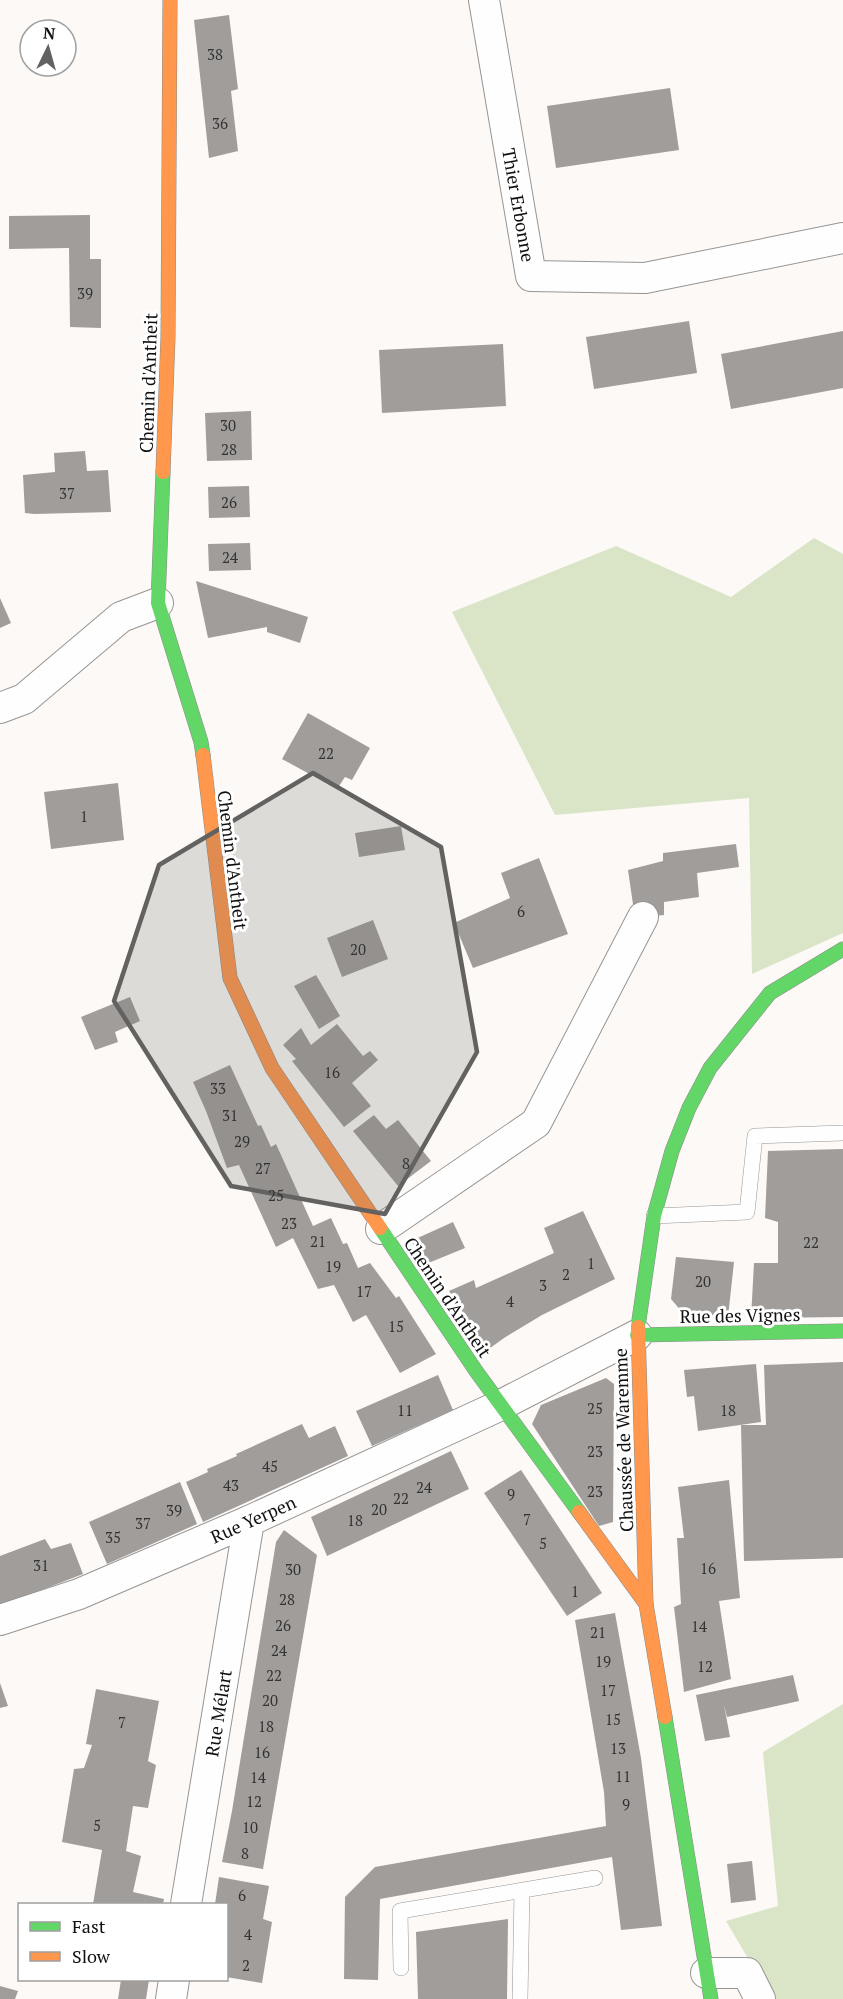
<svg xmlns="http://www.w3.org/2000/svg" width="843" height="1999" viewBox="0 0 843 1999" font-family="'PT Serif',serif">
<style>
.forest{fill:#dae5c7}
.building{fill:#a09d9b}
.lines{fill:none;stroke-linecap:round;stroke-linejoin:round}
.lane-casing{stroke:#969594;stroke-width:16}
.street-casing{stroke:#969594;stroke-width:32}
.fast-casing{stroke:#8d8c8a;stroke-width:15}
.slow-casing{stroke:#8d8c8a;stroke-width:15}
.lane{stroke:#fffefe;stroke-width:15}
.street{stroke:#fffefe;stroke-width:30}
.fast{stroke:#63d668;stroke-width:14}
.slow{stroke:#ff974d;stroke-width:14}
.marked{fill:#636260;fill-opacity:0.2;stroke:#636260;stroke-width:4.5;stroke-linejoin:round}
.labels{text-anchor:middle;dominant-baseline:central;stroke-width:6;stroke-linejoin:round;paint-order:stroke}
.number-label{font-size:15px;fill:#343333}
.street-label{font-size:18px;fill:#101010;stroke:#fff}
</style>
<rect width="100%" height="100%" fill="#fcf9f6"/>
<!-- forest -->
<g class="forest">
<path d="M814 538 843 554V933L752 974 749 798 555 815 452 612 616 546 731 597Z"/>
<path d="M843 1704V1999H772L726 1921 778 1906 763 1752Z"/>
</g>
<!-- building -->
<g class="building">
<path d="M229 15 238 89 231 91 238 151 209 158 194 20Z"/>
<path d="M670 88 679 150 556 168 547 106Z"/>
<path d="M90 215V259H101V328L70 327 69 248 9 249V216Z"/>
<path d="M689 321 697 373 594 389 586 337Z"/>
<path d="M843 331V388L731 409 721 354Z"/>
<path d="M503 344 506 406 382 413 379 350Z"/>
<path d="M251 411 252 460 207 461 205 413Z"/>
<path d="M85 451 87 471 108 470 111 512 34 514 25 513 23 475 55 472 54 453Z"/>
<path d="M249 486 250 517 209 518 208 487Z"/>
<path d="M250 543 251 570 209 571 208 544Z"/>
<path d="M196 581 308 617 300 643 267 632V627L208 638Z"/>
<path d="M0 598 11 623 0 628Z"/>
<path d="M308 713 370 748 352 780 345 777 337 789 282 759Z"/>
<path d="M118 783 124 840 51 849 44 792Z"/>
<path d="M401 826 405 850 359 857 355 833Z"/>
<path d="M736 844 739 867 697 873 699 897 664 902V915L635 918 628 870 663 861V853Z"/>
<path d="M539 858 568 934 473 968 454 923 510 898 501 873Z"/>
<path d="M373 920 388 959 342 977 327 938Z"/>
<path d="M316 975 340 1016 319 1029 294 986Z"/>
<path d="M130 997 140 1021 115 1032 118 1042 95 1050 81 1017Z"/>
<path d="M337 1024 363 1056 370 1051 378 1060 352 1083 371 1106 344 1127 292 1061 296 1059 283 1045 301 1028 311 1045Z"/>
<path d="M230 1065 258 1126 261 1125 271 1147 276 1144 313 1226 331 1218 343 1244 347 1243 358 1268 370 1263 396 1298 399 1296 436 1354 400 1373 366 1315 353 1322 334 1285 318 1289 293 1238 276 1247 239 1165 227 1168 206 1111 193 1082Z"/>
<path d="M374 1115 386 1129 398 1120 431 1161 398 1186 353 1131Z"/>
<path d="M843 1149V1317L751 1318 754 1263H778V1222L765 1218 768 1151Z"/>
<path d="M583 1211 615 1279 542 1315 504 1338 486 1351 449 1291 474 1280 476 1288 554 1253 544 1228Z"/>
<path d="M453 1222 465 1248 426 1264 411 1241Z"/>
<path d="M676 1257 734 1262 728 1317 682 1312 671 1299Z"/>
<path d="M843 1362V1558L744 1561 741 1425H766L764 1365Z"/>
<path d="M756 1364 761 1422 698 1431 694 1396 687 1397 684 1370Z"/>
<path d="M438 1375 453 1410 372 1446 356 1411Z"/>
<path d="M606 1378 614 1384 613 1522 599 1526 532 1424 541 1405Z"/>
<path d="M302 1424 309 1438 335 1426 348 1456 203 1522 186 1482 208 1472 207 1469 237 1456 236 1454Z"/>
<path d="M451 1451 469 1489 327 1556 311 1517Z"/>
<path d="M521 1470 602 1593 567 1616 484 1493Z"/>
<path d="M729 1480 740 1598 719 1601 731 1679 684 1692 674 1607 681 1604 677 1538H684L678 1487Z"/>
<path d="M180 1482 197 1524 107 1564 89 1522Z"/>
<path d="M284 1530 317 1555 263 1869 222 1862 232 1811 276 1542Z"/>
<path d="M45 1539 51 1549 71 1543 83 1574 0 1606V1556Z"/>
<path d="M615 1613 641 1758 662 1926 621 1930 612 1857 380 1899 378 1980 344 1979 345 1897 375 1867 606 1826 604 1792 575 1620Z"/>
<path d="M793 1675 799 1701 727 1717 724 1705 730 1737 705 1741 696 1695Z"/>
<path d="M0 1683 8 1706 0 1708Z"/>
<path d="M96 1689 159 1701 148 1761 156 1765 148 1808 133 1806 126 1851 141 1856 133 1892 164 1899 163 1904H93L102 1850 62 1842 74 1769 84 1768 92 1745 86 1744Z"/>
<path d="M752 1861 756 1900 731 1903 727 1864Z"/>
<path d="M219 1877 269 1886 263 1919 272 1922 262 1983 226 1977V1904H215Z"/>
<path d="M508 1919 507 1999H418L416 1932Z"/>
<path d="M121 1980H149L146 1999H118Z"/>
<path d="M0 1986 18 1991 15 1999H0Z"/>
</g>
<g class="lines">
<!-- lane casing -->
<g class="lane-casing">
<g id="lane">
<path d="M654 1216 747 1212 755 1136 843 1133"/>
<path d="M401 1968 400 1911 595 1878"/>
<path d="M520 1999 522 1891"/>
</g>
</g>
<!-- street casing -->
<g class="street-casing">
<g id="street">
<path d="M484 0 531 276 645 278 843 238"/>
<path d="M0 708 24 699 121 617 158 603"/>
<path d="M381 1229 536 1123 643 917"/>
<path d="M0 1620 79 1594 249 1521 501 1405 637 1335"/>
<path d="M186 1904 249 1521"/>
<path d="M706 1973H747L760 1999"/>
<path d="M171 1999 174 1980"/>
</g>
</g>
<!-- fast casing -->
<g class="fast-casing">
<g id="fast">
<path d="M163 472 158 603 201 742 203 755"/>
<path d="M380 1228 476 1371 579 1512"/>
<path d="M638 1327 654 1216 672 1151 689 1108 710 1068 770 993 843 949"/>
<path d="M637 1335 843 1331"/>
<path d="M665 1717 711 1999"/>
</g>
</g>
<!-- slow casing -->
<g class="slow-casing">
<g id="slow">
<path d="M163 472 168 337 170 0"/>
<path d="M203 755 230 978 272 1068 380 1228"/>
<path d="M638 1327 646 1604 665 1717"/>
<path d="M579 1512 646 1604"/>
</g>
</g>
<!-- lane -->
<use href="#lane" class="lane"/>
<!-- street -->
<use href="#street" class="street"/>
<!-- fast -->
<use href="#fast" class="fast"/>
<!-- slow -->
<use href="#slow" class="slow"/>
</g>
<!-- marked area -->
<path class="marked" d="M313 773 441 847 477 1052 385 1214 231 1186 114 1001 159 865Z"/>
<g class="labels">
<!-- number labels -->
<g class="number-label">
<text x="215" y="54">38</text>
<text x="220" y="123">36</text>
<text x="85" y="293">39</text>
<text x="228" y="425">30</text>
<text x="229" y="449">28</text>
<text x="67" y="493">37</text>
<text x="229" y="502">26</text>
<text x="230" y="557">24</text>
<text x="326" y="753">22</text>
<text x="84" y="816">1</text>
<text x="521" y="911">6</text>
<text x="358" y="949">20</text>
<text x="332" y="1072">16</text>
<text x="218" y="1088">33</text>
<text x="230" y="1115">31</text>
<text x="242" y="1141">29</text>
<text x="406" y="1163">8</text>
<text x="263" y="1168">27</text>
<text x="276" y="1195">25</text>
<text x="289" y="1223">23</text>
<text x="318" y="1241">21</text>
<text x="811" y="1242">22</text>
<text x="591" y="1263">1</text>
<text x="333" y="1266">19</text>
<text x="566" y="1274">2</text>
<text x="703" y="1281">20</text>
<text x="543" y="1285">3</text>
<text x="364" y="1291">17</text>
<text x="510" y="1301">4</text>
<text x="396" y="1326">15</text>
<text x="595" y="1408">25</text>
<text x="405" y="1410">11</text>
<text x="728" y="1410">18</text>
<text x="595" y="1451">23</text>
<text x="270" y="1466">45</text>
<text x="231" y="1485">43</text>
<text x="424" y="1487">24</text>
<text x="595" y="1491">23</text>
<text x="511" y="1494">9</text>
<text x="401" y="1498">22</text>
<text x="379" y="1509">20</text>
<text x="174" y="1510">39</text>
<text x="527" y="1519">7</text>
<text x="355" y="1520">18</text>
<text x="143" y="1523">37</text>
<text x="113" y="1537">35</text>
<text x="543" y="1543">5</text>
<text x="41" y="1565">31</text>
<text x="708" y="1568">16</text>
<text x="293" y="1569">30</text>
<text x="575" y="1591">1</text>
<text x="287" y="1599">28</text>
<text x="283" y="1625">26</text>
<text x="699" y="1626">14</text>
<text x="598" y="1632">21</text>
<text x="279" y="1650">24</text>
<text x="603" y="1661">19</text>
<text x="705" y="1666">12</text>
<text x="274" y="1675">22</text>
<text x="608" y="1690">17</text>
<text x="270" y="1700">20</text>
<text x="613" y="1719">15</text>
<text x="122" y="1722">7</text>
<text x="266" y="1726">18</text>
<text x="618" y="1748">13</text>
<text x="262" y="1752">16</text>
<text x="623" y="1776">11</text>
<text x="258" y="1777">14</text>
<text x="254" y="1801">12</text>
<text x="626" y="1804">9</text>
<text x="97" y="1825">5</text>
<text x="250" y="1827">10</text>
<text x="245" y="1853">8</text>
<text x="242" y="1895">6</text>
<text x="248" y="1934">4</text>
<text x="246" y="1965">2</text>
</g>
<!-- street labels -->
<g class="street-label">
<text transform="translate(519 205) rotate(80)">Thier Erbonne</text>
<text transform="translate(148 383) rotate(-88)">Chemin d'Antheit</text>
<text transform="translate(233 860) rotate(83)">Chemin d'Antheit</text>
<text transform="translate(448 1297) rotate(56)">Chemin d'Antheit</text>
<text transform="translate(740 1315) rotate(-1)">Rue des Vignes</text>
<text transform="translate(623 1440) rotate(-92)">Chaussée de Waremme</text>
<text transform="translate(253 1519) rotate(-24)">Rue Yerpen</text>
<text transform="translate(218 1713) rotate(-81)">Rue Mélart</text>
</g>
</g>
<!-- legend -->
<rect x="18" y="1903" width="210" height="78" fill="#ffffff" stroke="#9f9f9f" stroke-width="1.5"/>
<rect x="30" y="1922" width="30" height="9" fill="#63d668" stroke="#9f9f9f" stroke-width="1.5"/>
<text x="72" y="1933" font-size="18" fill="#101010">Fast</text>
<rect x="30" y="1952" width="30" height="9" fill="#ff974d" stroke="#9f9f9f" stroke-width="1.5"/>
<text x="72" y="1963" font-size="18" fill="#101010">Slow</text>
<!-- north arrow -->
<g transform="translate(48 48) rotate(5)"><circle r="28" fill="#ffffff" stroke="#9f9f9f" stroke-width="1.5"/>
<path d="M0-4.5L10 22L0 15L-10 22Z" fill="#636260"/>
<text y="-9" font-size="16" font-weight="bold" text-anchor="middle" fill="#101010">N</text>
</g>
</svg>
